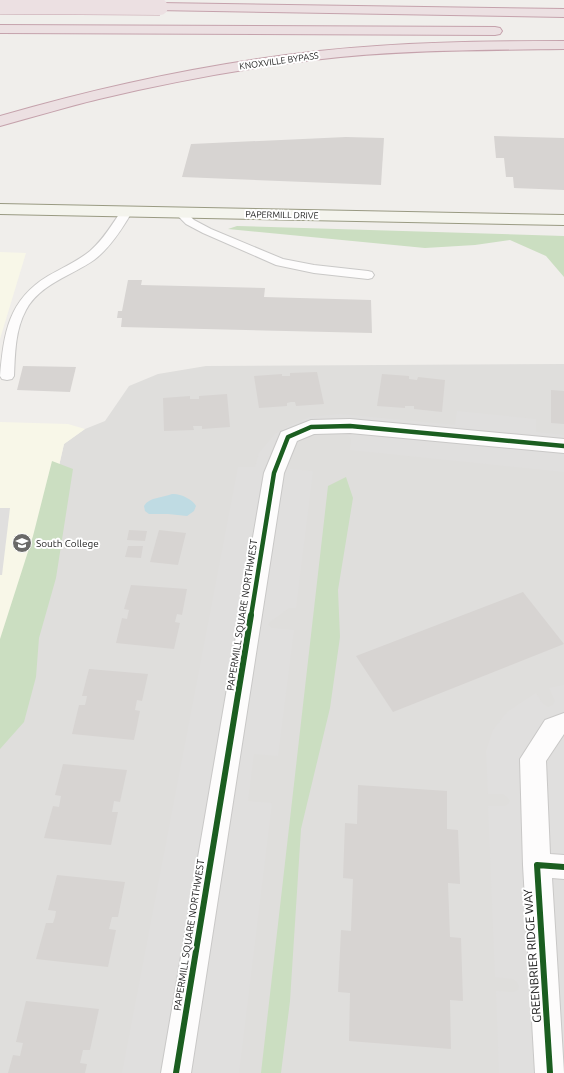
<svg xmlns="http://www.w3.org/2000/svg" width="564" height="1073" viewBox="0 0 564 1073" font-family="Ubuntu,sans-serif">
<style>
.residential{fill:#dfdedc}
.education{fill:#f8f7e8}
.forest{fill:#cbdec1}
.parking{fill:#e0dfde}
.water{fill:#bfdbe3}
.building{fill:#d7d4d2}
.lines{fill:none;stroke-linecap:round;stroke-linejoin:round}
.lane-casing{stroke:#c9c8c7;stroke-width:2}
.street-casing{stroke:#c9c8c7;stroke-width:2}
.secondary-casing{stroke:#999a82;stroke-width:2}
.highway-casing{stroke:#c5a2ac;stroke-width:2}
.lane{fill:#fdfcfc;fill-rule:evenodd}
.street{fill:#fdfcfc;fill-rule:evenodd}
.secondary{fill:#f4f4ed;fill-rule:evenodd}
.highway{fill:#ece0e2;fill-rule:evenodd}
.highway-bridge-casing{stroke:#c5a2ac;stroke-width:17;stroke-linecap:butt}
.highway-bridge{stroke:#ece0e2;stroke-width:16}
.cycleway-far1-casing{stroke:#fff;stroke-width:7}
.cycleway-casing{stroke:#fff;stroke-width:8}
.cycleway-far1{stroke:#1b5e20;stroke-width:4.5}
.cycleway{stroke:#1b5e20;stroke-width:6}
.labels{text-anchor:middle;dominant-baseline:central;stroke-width:4;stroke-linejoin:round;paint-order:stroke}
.far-street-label{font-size:9px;fill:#222;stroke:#fff}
.poi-label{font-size:10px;fill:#222;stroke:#fff;text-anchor:start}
.street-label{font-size:10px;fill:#222;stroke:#fff}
.near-street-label{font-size:12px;fill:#222;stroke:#fff}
</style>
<rect width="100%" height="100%" fill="#f0eeeb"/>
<!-- residential -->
<path class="residential" d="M564 364V1073H0V677L51 501 64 444 85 429 105 421 129 386 158 374 206 366Z"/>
<!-- education -->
<g class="education">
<path d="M0 252 26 253 0 339Z"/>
<path d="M0 422 68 424 85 429 64 444 51 501 0 677Z"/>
</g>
<!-- forest -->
<g class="forest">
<path d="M237 226 564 236V277L546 256 510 240 475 245 425 248 228 229Z"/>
<path d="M52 461 73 469 56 578 39 638 36 677 24 722 0 749V639L33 536Z"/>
<path d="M346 477 353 498 338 590 340 637 330 708 301 829 290 1001 281 1073H261L328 486Z"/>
</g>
<!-- parking -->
<g class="parking">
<path d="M457 411 536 419V432L564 435V472L350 450 351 439 348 435 338 433 313 435 302 439 293 449 290 460V469L313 471 296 608H289L270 622 268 625 272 628 294 630 278 756 254 754 248 801 272 803 239 1073H122L238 467H255L259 453 275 434 290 425 310 417 340 414 455 425Z"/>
<path d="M0 508H10L2 575H0Z"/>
<path d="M564 685V1073H499L496 991 514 992 518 990 519 986 517 982 513 979 495 977 488 806H505L508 804 510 801 507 797 503 794H488L486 751 493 730 507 712 536 693 542 703 548 707 553 705 555 701 549 688Z"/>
</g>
<!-- water -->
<path class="water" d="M172 494C179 493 193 499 196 506L194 511 187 516 168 514H149L145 511 144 506C149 497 162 498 172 494Z"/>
<!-- building -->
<g class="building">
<path d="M494 136 564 138V190L514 188 513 177H506L504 158H496Z"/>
<path d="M346 137 384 138 381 185 182 177 191 144Z"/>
<path d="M128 280H142L141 285 265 288 264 297 371 300 372 333 121 327 122 318H117L118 311H122Z"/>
<path d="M23 366 76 367 70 392 17 390Z"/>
<path d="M317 372 324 404 296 406 295 402H291L287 403V406L259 408 254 376 282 374V376H290V373Z"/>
<path d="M382 374 409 376V379L417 380 418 377 445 380 442 412 414 409V406H405V408L377 406Z"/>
<path d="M551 390 564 391V424L551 423Z"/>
<path d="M227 394 230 427 202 429V426H193L194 430 164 431 163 398 190 396V399H199V396Z"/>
<path d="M129 530 147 531 145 541 127 540Z"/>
<path d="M159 530 186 533 178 565 150 562Z"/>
<path d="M128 546H143L141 558 125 557Z"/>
<path d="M131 585 187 589 182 615 177 614 175 622 180 623 174 649 116 643 122 618 127 619 128 614 129 610 124 609Z"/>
<path d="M523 592 564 644 393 712 356 656Z"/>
<path d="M89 669 148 674 142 701 137 700 135 710 140 711 134 740 72 734 79 705H85L86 701 87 696H82Z"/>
<path d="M63 764 127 770 120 802 114 801 112 812H118L111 845 44 838 53 806 59 807 61 796 55 795Z"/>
<path d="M358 785 447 791V829L458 830 460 884 448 883 450 937 461 938 463 1001 450 1000 451 1049 349 1041 350 993 338 992 341 930 351 931 352 904 353 879 343 878 345 823 357 824Z"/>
<path d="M57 875 125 882 118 917H112L109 929 116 930 108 967 36 959 46 923H53L55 917 56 911 48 910Z"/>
<path d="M26 1001 99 1009 90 1050H83L80 1063 87 1064 85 1073H8L13 1055 20 1056 23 1043 16 1042Z"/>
</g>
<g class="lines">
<!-- lane casing -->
<g class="lane-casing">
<g id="lane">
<path d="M126 209 130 210 132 212C122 229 110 248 94 260 71 276 40 284 26 310 15 330 15 354 14 376L12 379 7 380 2 379 0 376C4 333 8 300 48 276 62 268 78 261 90 251 104 239 112 224 122 210Z"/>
<path d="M181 210 185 211 194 220 211 229 283 259 314 265 368 271 372 272 374 275 372 278 368 279 314 273 276 265 203 233 186 224 175 213 177 211Z"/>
</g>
</g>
<!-- street casing -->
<g class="street-casing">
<g id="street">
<path d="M350 419 564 439V453L350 433 314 434 297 441 284 473 191 1073H161L264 473 281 432 311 420Z"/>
<path d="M564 713V734L546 761 550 854 564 855V879L552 878 564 1073H535L523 865 520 759 545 720Z"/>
</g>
</g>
<!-- secondary casing -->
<g class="secondary-casing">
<path id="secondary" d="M0 204 564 215V225L0 214Z"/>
</g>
<!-- highway casing -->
<g class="highway-casing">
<g id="highway">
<path d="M160 3 564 9V17L155 10 153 7 155 4Z"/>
<path d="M0 25 495 27 500 28 502 31 500 34 495 35 0 33Z"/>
<path d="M564 41V49C481 50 396 50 313 60 241 69 170 82 99 99 66 107 33 117 0 126V116C104 86 211 63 319 51 400 42 483 41 564 41Z"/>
</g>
</g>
<!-- lane -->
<use href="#lane" class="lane"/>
<!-- street -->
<use href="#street" class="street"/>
<!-- secondary -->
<use href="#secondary" class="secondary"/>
<!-- highway -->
<use href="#highway" class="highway"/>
<!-- highway-bridge casing -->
<g class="highway-bridge-casing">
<path id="highway-bridge" d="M0 6 160 7"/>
</g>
<!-- highway-bridge -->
<use href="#highway-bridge" class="highway-bridge"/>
<!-- cycleway-far1 casing -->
<g class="cycleway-far1-casing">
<path id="cycleway-far1" d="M251 616 274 473 288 437 311 427 350 426 564 446"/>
</g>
<!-- cycleway casing -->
<g class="cycleway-casing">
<g id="cycleway">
<path d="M176 1073 251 615"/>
<path d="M550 1073 537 865 564 867"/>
</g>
</g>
<!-- cycleway-far1 -->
<use href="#cycleway-far1" class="cycleway-far1"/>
<!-- cycleway -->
<use href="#cycleway" class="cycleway"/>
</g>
<!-- icons -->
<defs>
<g id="university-disc" transform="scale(1)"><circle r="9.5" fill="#6a6968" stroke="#fff"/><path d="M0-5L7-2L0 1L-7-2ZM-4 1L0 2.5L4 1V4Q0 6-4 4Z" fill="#fff"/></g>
</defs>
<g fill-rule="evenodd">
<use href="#university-disc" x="22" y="543"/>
</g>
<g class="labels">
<!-- far-street labels -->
<g class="far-street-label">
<text transform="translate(279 61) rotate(-8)">KNOXVILLE BYPASS</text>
<text transform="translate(282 215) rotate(1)">PAPERMILL DRIVE</text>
</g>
<!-- poi labels -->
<g class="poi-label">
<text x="36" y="543">South College</text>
</g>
<!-- street labels -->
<g class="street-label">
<text transform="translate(242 615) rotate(-81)">PAPERMILL SQUARE NORTHWEST</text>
<text transform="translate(189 935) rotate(-81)">PAPERMILL SQUARE NORTHWEST</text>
</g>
<!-- near-street labels -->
<g class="near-street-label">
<text transform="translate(532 956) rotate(-94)">GREENBRIER RIDGE WAY</text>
</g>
</g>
</svg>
